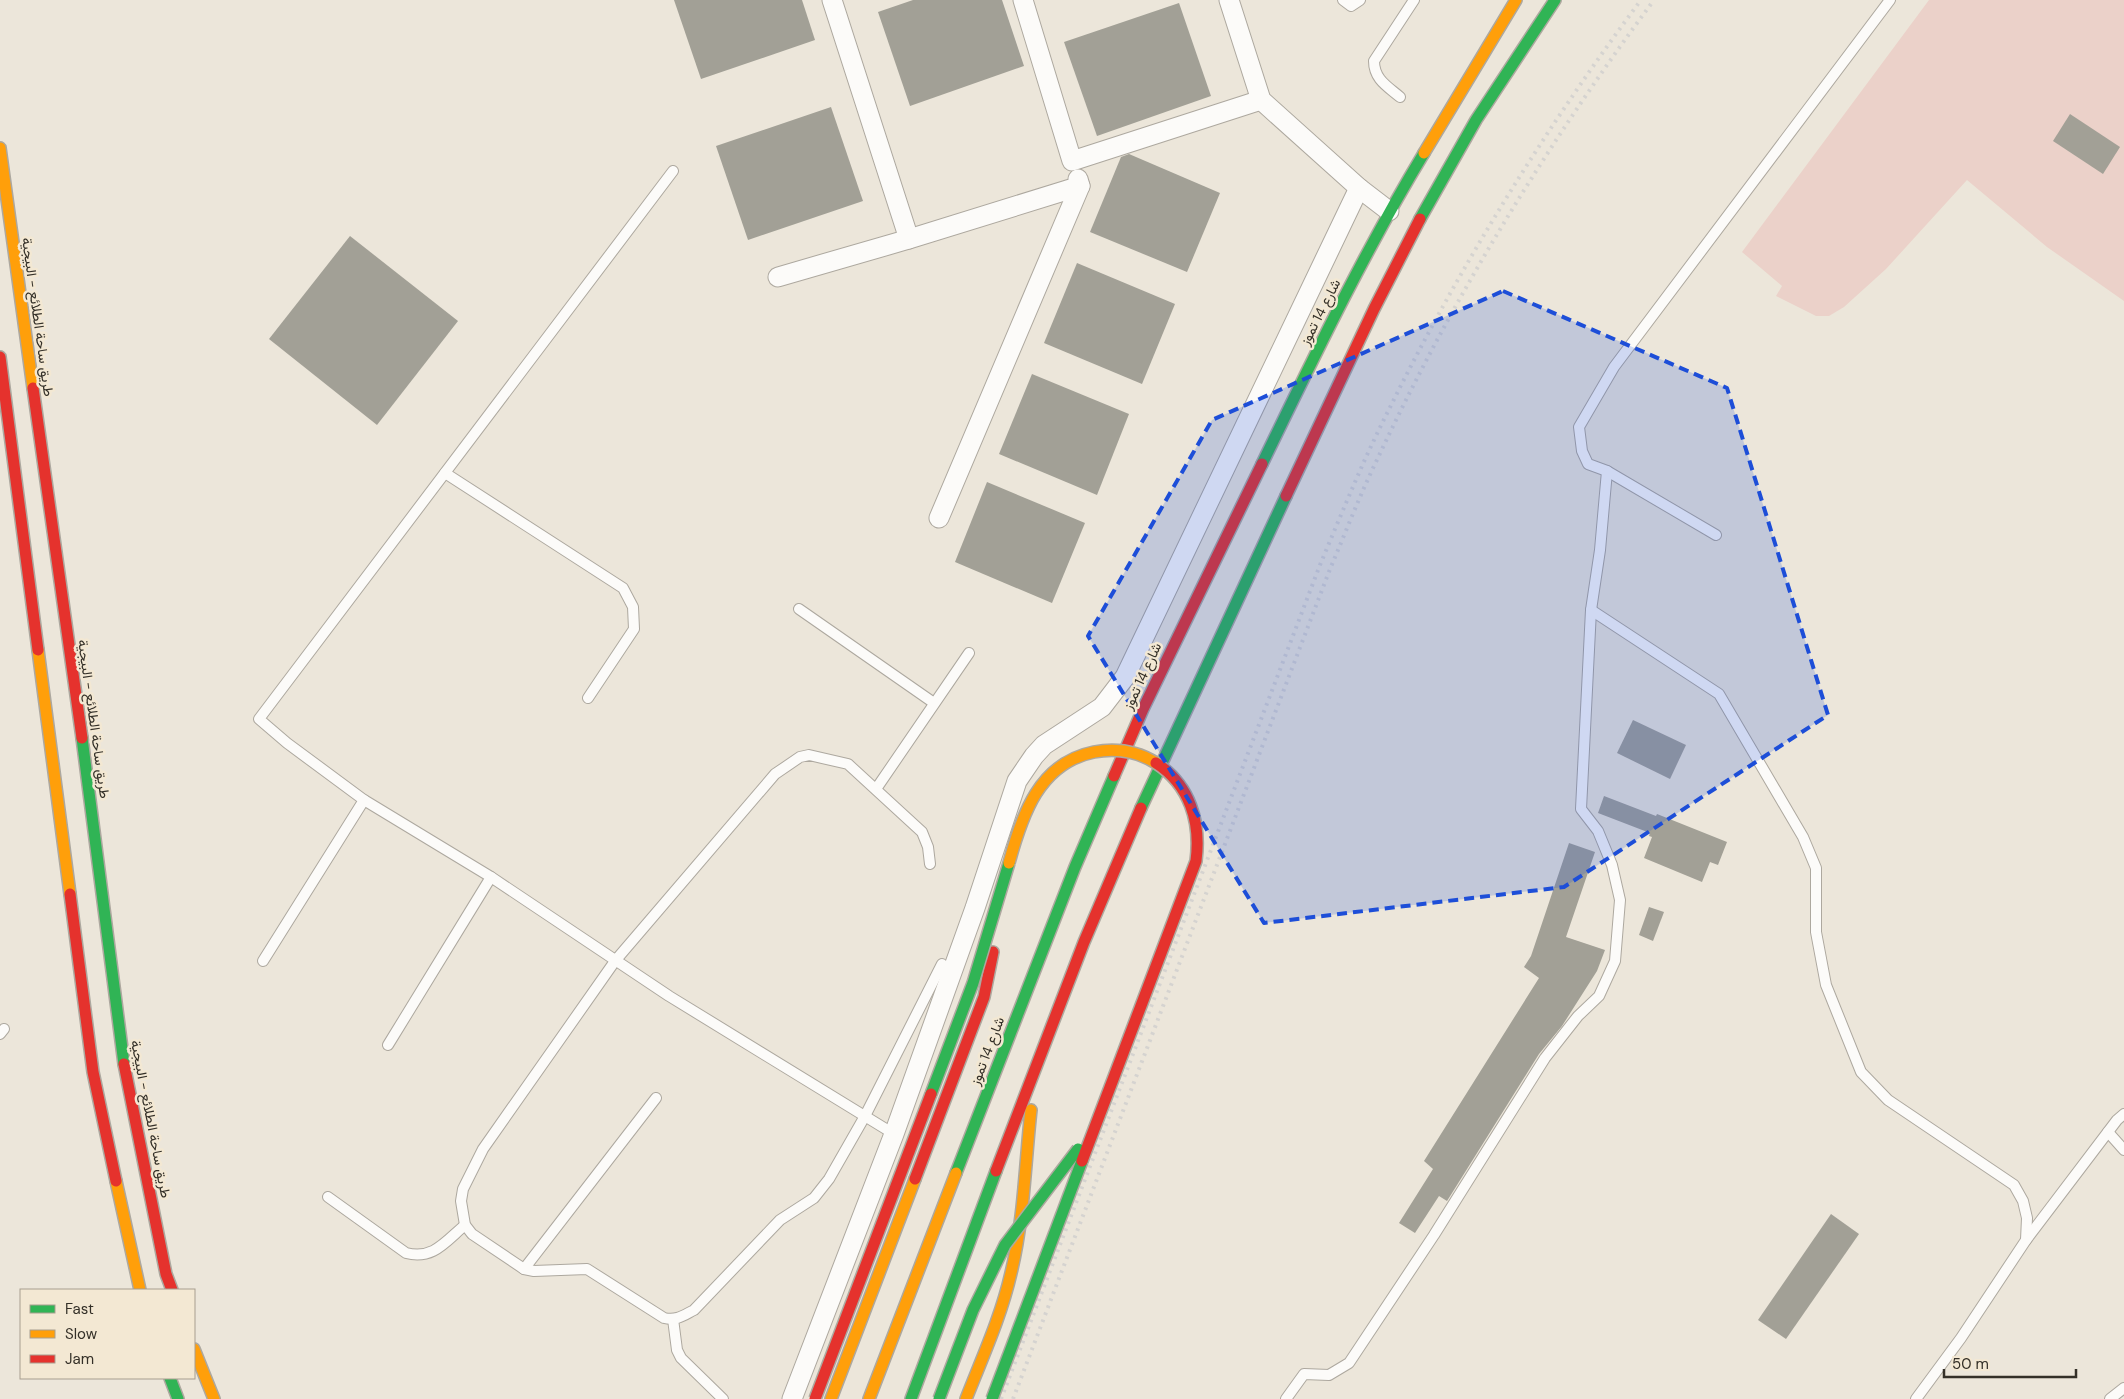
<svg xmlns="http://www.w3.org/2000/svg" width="2124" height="1399" viewBox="0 0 2124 1399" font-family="'DM Sans',Vazirmatn,sans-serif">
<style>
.green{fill:#ebd1c9}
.building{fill:#a2a096}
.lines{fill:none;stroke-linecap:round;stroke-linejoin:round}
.lane-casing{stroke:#ada89f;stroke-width:12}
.street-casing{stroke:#ada89f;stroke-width:21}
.fast-casing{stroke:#ada89f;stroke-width:14}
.slow-casing{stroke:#ada89f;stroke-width:14}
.jam-casing{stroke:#ada89f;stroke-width:14}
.lane{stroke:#fcfbf9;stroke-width:10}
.street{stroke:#fcfbf9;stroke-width:19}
.fast{stroke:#30b455;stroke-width:11}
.slow{stroke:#ff9f0a;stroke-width:11}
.jam{stroke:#e5322d;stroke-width:11}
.rail{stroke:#d5d3d0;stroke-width:4;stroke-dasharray:2.5 5;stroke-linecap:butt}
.fast-bridge-casing{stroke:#ada89f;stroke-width:14;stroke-linecap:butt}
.slow-bridge-casing{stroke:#ada89f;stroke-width:14;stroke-linecap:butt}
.jam-bridge-casing{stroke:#ada89f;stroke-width:14;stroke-linecap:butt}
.fast-bridge{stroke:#30b455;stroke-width:11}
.slow-bridge{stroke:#ff9f0a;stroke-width:11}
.jam-bridge{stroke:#e5322d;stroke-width:11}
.marked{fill:#1d4ed8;fill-opacity:0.2;stroke:#1d4ed8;stroke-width:4;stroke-dasharray:10 6;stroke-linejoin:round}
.labels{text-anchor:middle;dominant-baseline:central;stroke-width:5;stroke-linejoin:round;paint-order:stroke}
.street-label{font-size:14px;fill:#343028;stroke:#f3e8d3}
</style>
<rect width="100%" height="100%" fill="#ece6da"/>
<!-- green -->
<path class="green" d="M1929 0H2124V301L2047 247 1967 180 1886 269 1844 307 1829 316H1816L1776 296 1782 286 1742 252Z"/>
<!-- building -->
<g class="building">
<path d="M674 0H802L815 40 701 79Z"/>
<path d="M913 0H1002L1024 66 910 106 878 12Z"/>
<path d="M1179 3 1211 96 1097 136 1064 42Z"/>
<path d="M831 107 863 201 748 240 716 146Z"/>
<path d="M2070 114 2120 147 2103 174 2053 141Z"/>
<path d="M1129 154 1220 193 1187 272 1090 232 1121 157Z"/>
<path d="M350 236 458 321 377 425 269 339Z"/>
<path d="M1077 263 1175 304 1142 384 1044 343Z"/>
<path d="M1032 374 1129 414 1097 495 999 454Z"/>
<path d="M987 482 1085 523 1052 603 955 562Z"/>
<path d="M1633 720 1686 745 1670 779 1617 753Z"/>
<path d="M1604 796 1656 816 1657 814 1727 842 1718 865 1710 862 1702 882 1644 858 1652 837 1649 836 1650 833 1598 813Z"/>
<path d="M1569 843 1595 852 1566 937 1605 950 1597 971 1562 1026 1539 1054 1447 1201 1439 1196 1415 1233 1399 1223 1433 1169 1424 1161 1539 978 1524 967 1531 956Z"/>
<path d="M1649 907 1664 912 1653 941 1639 935Z"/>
<path d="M1831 1214 1859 1234 1786 1339 1758 1320Z"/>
</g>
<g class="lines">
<!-- lane casing -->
<g class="lane-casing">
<g id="lane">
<path d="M1343 0 1351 6 1360 0"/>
<path d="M1400 97C1387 86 1374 79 1374 61L1414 0"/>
<path d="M673 171 259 719 287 743 364 800 491 877 669 996 894 1134"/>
<path d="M1607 471 1716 535"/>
<path d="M445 473 623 588 633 607 634 629 588 698"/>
<path d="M799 609 934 703"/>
<path d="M1591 610 1719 694 1803 837 1816 868V932L1826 985 1861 1072 1888 1100 2014 1185 2023 1201 2027 1218 2026 1240 1961 1338 1916 1399"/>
<path d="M876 789 969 653"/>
<path d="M930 864 928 847 922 832 848 764 809 755 800 757 775 774 615 961 483 1149 463 1189 461 1201 465 1225 472 1234 524 1269 534 1271 587 1269 664 1318C677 1321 684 1315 694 1310L780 1220 814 1198 829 1179 865 1116 942 964"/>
<path d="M263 961 364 800"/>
<path d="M0 1034 4 1029"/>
<path d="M388 1045 491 877"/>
<path d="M2108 1132 2124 1150"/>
<path d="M328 1197 406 1253C433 1260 445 1242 465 1225"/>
<path d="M2026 1240 2117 1120 2124 1114"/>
<path d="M524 1269 656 1098"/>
<path d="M673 1319 677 1350 681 1358 723 1399"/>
<path d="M1286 1399 1304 1374 1329 1375 1349 1363 1434 1235 1545 1058 1578 1016 1599 996 1615 961 1620 900 1612 865 1598 831 1581 809 1591 610 1600 550 1607 471 1588 464 1582 451 1579 427 1614 367 1890 0"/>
<path d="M2110 1399 2124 1388"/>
</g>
</g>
<!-- street casing -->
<g class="street-casing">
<g id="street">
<path d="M1023 0 1072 161 1261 100"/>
<path d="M1229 0 1261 100 1359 188 1389 211"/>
<path d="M909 239 1080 186 1078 179"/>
<path d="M778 277 909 239 832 0"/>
<path d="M939 518 1080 186"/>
<path d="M792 1399 894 1134 975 908 1017 781 1034 756 1044 745 1102 707 1125 677 1359 188"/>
</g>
</g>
<!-- fast casing -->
<g class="fast-casing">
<g id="fast">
<path d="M1420 219 1476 120 1555 0"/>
<path d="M1262 464C1313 359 1363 254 1424 153"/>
<path d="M82 738 124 1064"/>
<path d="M1141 808 1286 496"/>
<path d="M956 1173 1075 867 1114 776"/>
<path d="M170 1378 178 1399"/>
<path d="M911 1399 996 1171"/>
</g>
</g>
<!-- slow casing -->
<g class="slow-casing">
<g id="slow">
<path d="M0 148 33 388"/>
<path d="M1424 153 1516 0"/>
<path d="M38 650 70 894"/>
<path d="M116 1181 140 1290"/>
<path d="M194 1349 214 1399"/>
<path d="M831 1399 915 1179"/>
<path d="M869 1399 956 1173"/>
<path d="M966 1399C982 1358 1001 1317 1011 1273 1024 1220 1025 1164 1031 1110"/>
</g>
</g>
<!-- jam casing -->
<g class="jam-casing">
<g id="jam">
<path d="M0 357 38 650"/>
<path d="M33 388 82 738"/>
<path d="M1286 496 1374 309 1420 219"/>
<path d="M1114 776 1143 709 1262 464"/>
<path d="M70 894 93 1072 116 1181"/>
<path d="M124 1064 166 1274 172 1290"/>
<path d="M996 1171 1084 942 1141 808"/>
<path d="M915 1179 984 997 993 952"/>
</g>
</g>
<!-- lane -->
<use href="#lane" class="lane"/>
<!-- street -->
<use href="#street" class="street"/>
<!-- fast -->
<use href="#fast" class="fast"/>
<!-- slow -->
<use href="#slow" class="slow"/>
<!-- jam -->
<use href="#jam" class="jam"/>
<!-- rail -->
<g class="rail">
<path d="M1001 1399 1320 565C1335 529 1350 493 1366 457 1441 297 1535 142 1641 0"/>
<path d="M1013 1399 1330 569C1345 534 1359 497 1376 462 1452 299 1547 144 1654 0"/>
</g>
<!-- fast-bridge casing -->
<g class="fast-bridge-casing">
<g id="fast-bridge">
<path d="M931 1094 973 983 1009 863"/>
<path d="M939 1399 973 1310 1005 1245 1078 1149"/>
<path d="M992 1399 1082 1161"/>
</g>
</g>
<!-- slow-bridge casing -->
<g class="slow-bridge-casing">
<path id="slow-bridge" d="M1009 863C1022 815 1039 763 1094 752 1116 748 1137 751 1156 763"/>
</g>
<!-- jam-bridge casing -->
<g class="jam-bridge-casing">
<g id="jam-bridge">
<path d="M1082 1161 1196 861C1201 822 1190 785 1156 763"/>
<path d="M815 1399 931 1094"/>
</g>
</g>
<!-- fast-bridge -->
<use href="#fast-bridge" class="fast-bridge"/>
<!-- slow-bridge -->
<use href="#slow-bridge" class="slow-bridge"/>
<!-- jam-bridge -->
<use href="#jam-bridge" class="jam-bridge"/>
</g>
<!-- marked area -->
<path class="marked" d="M1503 291 1727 388 1828 715 1564 887 1264 923 1088 636 1212 420Z"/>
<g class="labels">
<!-- street labels -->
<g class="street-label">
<text transform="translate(1320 312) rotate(-63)">شارع 14 تموز</text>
<text transform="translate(38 317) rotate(82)">طريق ساحة الطلائع - البيجية</text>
<text transform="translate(1142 676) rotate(-65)">شارع 14 تموز</text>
<text transform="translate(94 719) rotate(82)">طريق ساحة الطلائع - البيجية</text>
<text transform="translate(987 1051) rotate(-69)">شارع 14 تموز</text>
<text transform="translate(151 1119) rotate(79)">طريق ساحة الطلائع - البيجية</text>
</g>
</g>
<!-- legend -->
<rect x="20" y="1289" width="175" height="90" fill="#f3e8d3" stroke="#a79e8f"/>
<rect x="30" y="1305" width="25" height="8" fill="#30b455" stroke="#a79e8f"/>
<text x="65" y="1314" font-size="15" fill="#343028">Fast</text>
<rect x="30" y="1330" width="25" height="8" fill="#ff9f0a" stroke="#a79e8f"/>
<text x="65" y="1339" font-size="15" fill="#343028">Slow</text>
<rect x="30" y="1355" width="25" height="8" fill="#e5322d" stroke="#a79e8f"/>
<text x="65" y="1364" font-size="15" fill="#343028">Jam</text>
<!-- scale -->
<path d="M1944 1369v8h132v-8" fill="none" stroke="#343028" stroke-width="2.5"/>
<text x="1952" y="1369" font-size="15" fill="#343028" stroke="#f3e8d3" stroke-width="4" paint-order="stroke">50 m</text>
</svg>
